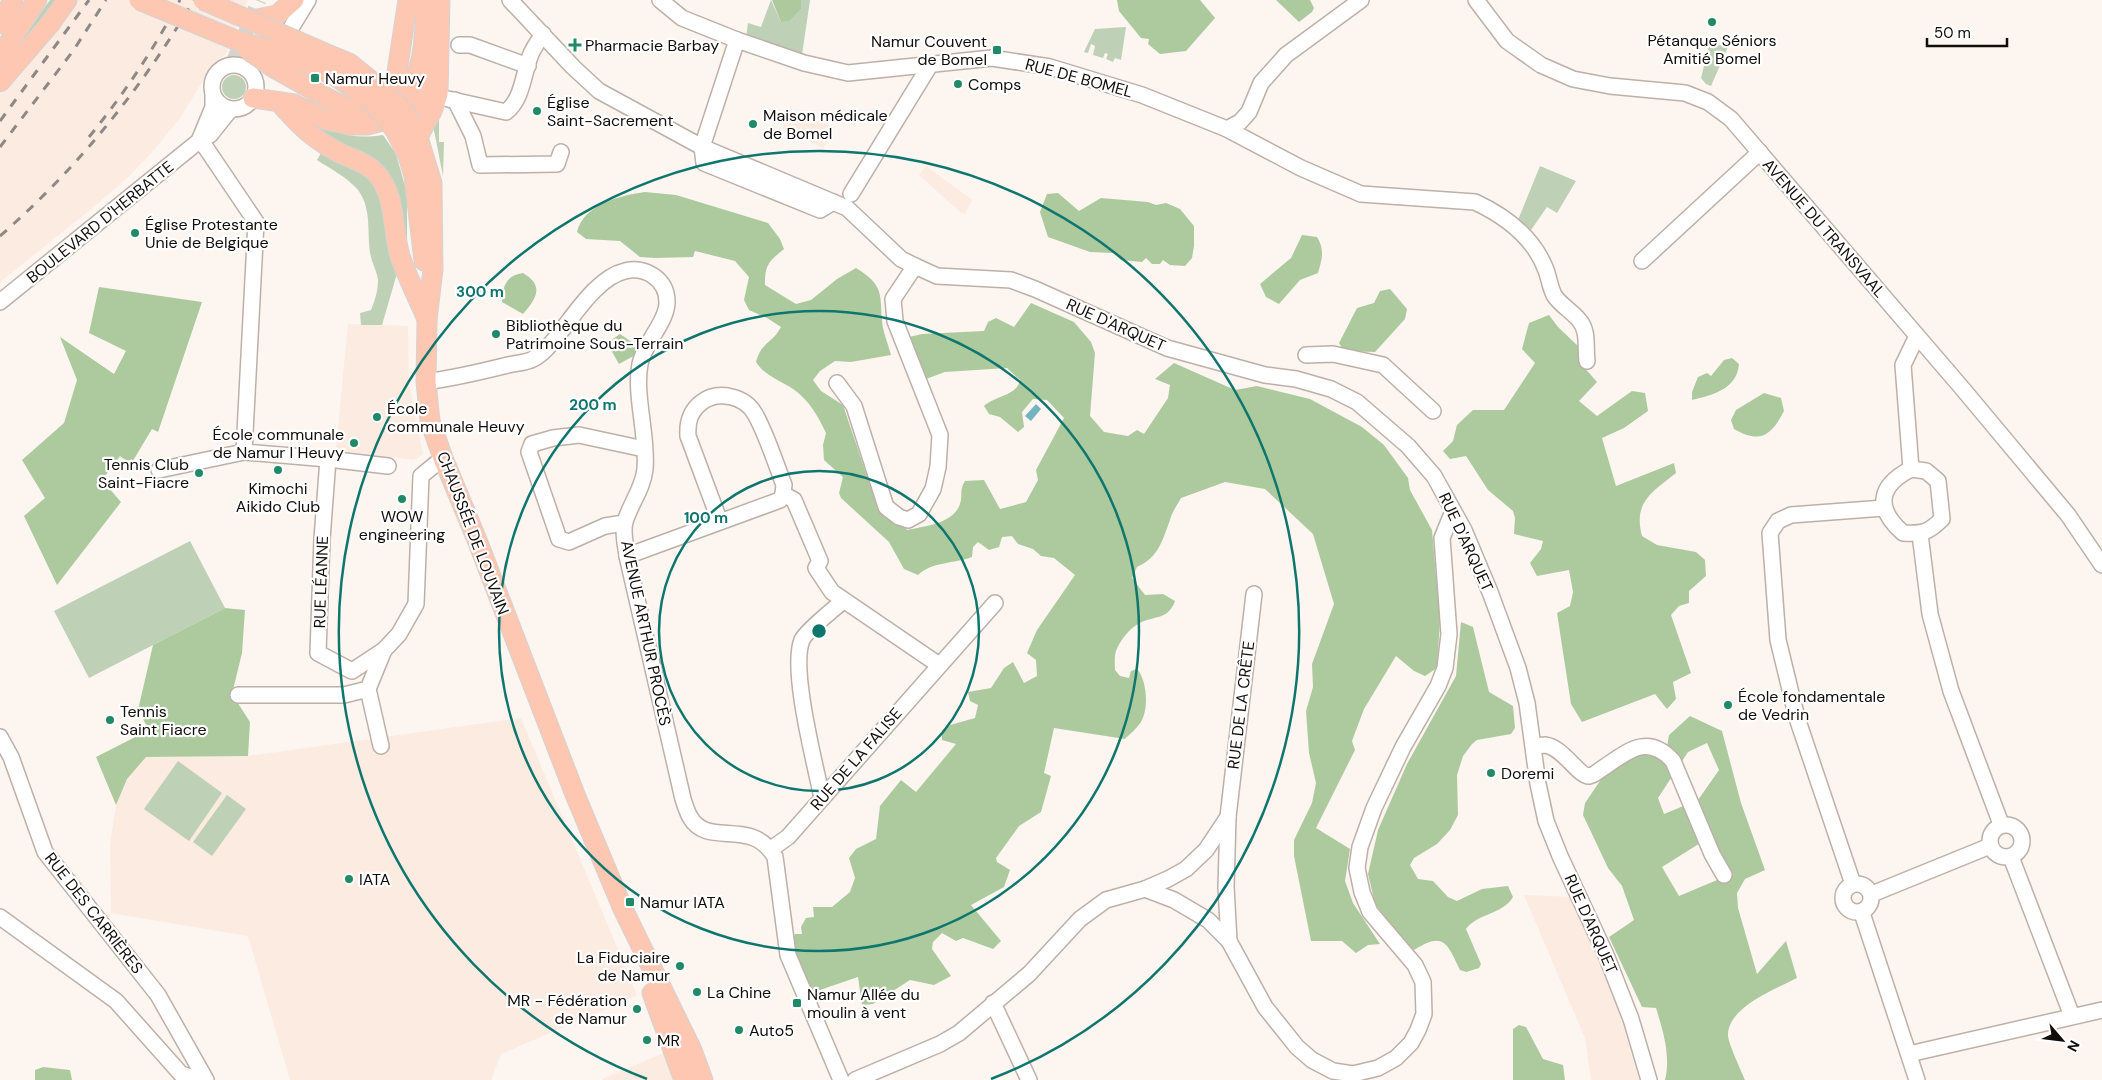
<svg xmlns="http://www.w3.org/2000/svg" width="2102" height="1080" viewBox="0 0 2102 1080" font-family="'DM Sans',sans-serif">
<style>
.built{fill:#fcebe1}
.green{fill:#bed1b6}
.forest{fill:#acca9e;fill-rule:evenodd}
.water{fill:#74b4c1}
.lines{fill:none;stroke-linecap:round;stroke-linejoin:round}
.minor-tunnel{stroke:#dad2ce;stroke-width:15;stroke-dasharray:15 8;stroke-linecap:butt}
.minor-casing{stroke:#bdb0a9;stroke-width:18}
.major-casing{stroke:#d4d3d3;stroke-width:21}
.minor{stroke:#fff;stroke-width:15}
.major{stroke:#fec7b2;stroke-width:19}
.rail{stroke:#8f8884;stroke-width:3;stroke-dasharray:9 9;stroke-linecap:butt}
.major-bridge-casing{stroke:#d4d3d3;stroke-width:21;stroke-linecap:butt}
.major-bridge{stroke:#fec7b2;stroke-width:19}
.ring{fill:none;stroke:#0f766e;stroke-width:2.5}
.poi-dot{fill:#208a67;stroke:#fff;stroke-width:2}
.labels{text-anchor:middle;dominant-baseline:central;stroke-width:4.5;stroke-linejoin:round;paint-order:stroke}
.poi-label{font-size:16px;fill:#110d0a;stroke:#fff;text-anchor:start}
.street-label{font-size:16px;fill:#110d0a;stroke:#fff}
.centre{fill:#0f766e;stroke:#fff;stroke-width:2.5}
.ring-label{font-size:15px;text-anchor:middle;font-weight:bold;fill:#0f766e;stroke:#fff;stroke-width:4.5;stroke-linejoin:round;paint-order:stroke}
</style>
<rect width="100%" height="100%" fill="#fdf5f0"/>
<!-- built -->
<g class="built">
<path d="M75 0H248L227 52 210 69 180 118 153 151 126 179 91 209 0 282V95L20 72Z"/>
<path d="M790 111 835 127 823 148 783 128Z"/>
<path d="M926 166 972 200 965 214 960 212 919 175Z"/>
<path d="M348 324 408 326 409 383 423 454 414 460 336 450Z"/>
<path d="M521 718 637 995 609 1008 501 1054 491 1080H290L248 936 111 913 110 845 116 805 127 779 146 757 248 756Z"/>
<path d="M1524 895 1574 897 1603 958 1639 1080H1591L1585 1038Z"/>
<path d="M673 1049 683 1080H603L602 1079Z"/>
</g>
<!-- green -->
<g class="green">
<path d="M50 0H58L42 25 3 66Z"/>
<path d="M771 0 781 22 801 9V0H810L802 55 746 37 748 23 761 27Z"/>
<path d="M1126 27 1121 60 1115 58 1113 62 1106 59 1108 54 1105 53 1103 58 1093 55 1095 46 1091 44 1088 53 1084 52 1095 29Z"/>
<path d="M1710 42 1728 47 1711 86 1706 84 1701 78Z"/>
<circle cx="234" cy="87" r="12"/>
<path d="M439 115V142H444L443 176 433 125Z"/>
<path d="M307 116C334 133 351 140 383 135L396 154 407 193V257L394 199 313 131Z"/>
<path d="M321 153 351 163 377 184 398 270 382 325H361L360 313 371 310C375 300 378 291 378 280 377 272 373 265 371 257 366 235 373 210 358 190 348 178 331 169 317 160Z"/>
<path d="M1540 166 1576 181 1557 213 1547 207 1531 230 1518 220Z"/>
<path d="M190 541 225 608 89 678 54 611Z"/>
<path d="M178 761 222 793 189 841 144 809Z"/>
<path d="M227 795 246 809 212 856 193 842Z"/>
</g>
<!-- forest -->
<g class="forest">
<path d="M772 0H801V9L789 21 781 22Z"/>
<path d="M1117 0H1200L1215 18 1186 51 1160 54 1148 44 1149 39 1141 38 1119 11Z"/>
<path d="M1276 0H1310L1314 8 1312 12 1299 22Z"/>
<path d="M645 192 676 195 768 223 780 239 784 249C768 262 765 265 765 285L796 304 811 300 837 279 856 268C890 288 877 301 884 332 886 340 889 347 891 355L851 362 835 361 820 371 813 380 821 391 843 405 870 485 889 491 907 530C925 526 953 524 960 504 963 495 959 490 965 481L984 480 1000 509 1026 502 1038 480 1036 470 1064 418 1047 400 1033 399 1022 412 1024 427 1018 432 1000 417 989 414 984 406C995 396 1017 396 1020 380L1007 368 945 372 926 379 905 338 922 334 984 331 988 322 996 318 1014 327 1031 303 1074 322 1091 342 1095 353 1090 416 1104 432 1128 436 1137 430 1144 434 1168 398 1170 385 1155 379 1174 363 1235 390 1257 386 1310 399 1362 427 1384 445 1408 478 1410 490 1432 530 1440 621 1437 668 1425 676 1414 671 1396 656 1364 709 1352 741 1355 750 1316 828 1350 849 1345 881 1353 903 1380 944 1368 945 1356 953 1342 941H1311L1294 856V840L1312 803 1316 783 1309 753 1306 711 1313 687 1312 664 1334 604 1313 534 1265 489 1225 482 1181 498C1177 505 1172 512 1170 520 1162 541 1159 557 1137 567L1132 578 1145 595 1163 594 1175 601C1168 621 1153 615 1138 624 1129 629 1119 642 1116 651 1114 657 1115 665 1115 670L1120 676 1129 678 1131 671 1137 669C1147 680 1149 709 1141 722 1137 728 1130 734 1125 739L1054 728 1044 773 1051 776 1041 812 1019 826 996 858 997 862 1010 870 1004 887 971 905 1001 941 993 949 963 938 956 941 942 933 933 942 932 949 951 976 934 985 910 980 873 1004 862 1005 858 977 811 993 792 942 795 934H802L801 927 806 918 814 917 813 907H832L850 892 855 878 849 858 856 849 876 839 880 806 901 780 916 792 956 744 942 740V730L950 725 975 718 978 705 970 701 968 692 991 688 1004 668 1013 662 1024 683 1037 676 1036 660 1027 653 1037 630 1075 575 1054 558 1041 556 1033 549 1018 544 1012 536 1002 537 999 547 989 550 978 542 973 547 972 557C954 564 933 561 918 575L904 569 889 542 841 498 839 493 843 477 824 460 823 445 826 433C818 416 809 400 793 389 779 380 765 376 756 362 762 341 772 344 781 327L767 318 749 310 744 300 749 277 735 261 695 251 693 257 655 258 640 257 620 241 586 239 577 232C583 205 621 195 645 192Z"/>
<path d="M1058 193 1079 211 1101 198 1148 202 1156 205 1166 203 1180 209 1194 226V246L1192 258 1185 266 1170 265 1163 260 1160 264H1152L1146 258 1142 262 1121 260 1113 253 1090 252 1048 237 1040 212 1047 194Z"/>
<path d="M1302 235 1317 237C1325 250 1322 259 1318 273L1300 280 1279 304 1266 297 1260 284 1291 258Z"/>
<path d="M523 273C545 286 536 299 523 314L502 302C502 286 507 275 523 273Z"/>
<path d="M99 287 202 302 158 432 152 429 131 464 120 456 102 480 121 502 57 585 24 516 45 498 22 460 64 423 77 380 60 337 114 374 126 351 89 333Z"/>
<path d="M1390 289 1407 309 1405 319 1375 352 1344 351 1339 343 1357 308 1374 303 1380 291Z"/>
<path d="M1549 315 1558 327 1579 347 1583 366 1597 382 1579 401 1597 416 1632 391 1645 393 1648 411 1624 428 1602 438 1616 486 1674 463 1676 473C1652 492 1633 502 1642 536L1657 545 1696 552 1705 560 1706 576 1689 591V603L1679 606 1671 615 1691 673 1673 682 1676 699 1667 709 1655 694 1582 722 1571 704 1557 613 1570 606 1573 592 1569 570 1537 576 1530 563 1541 549 1543 541 1514 534 1515 518 1513 511 1488 490 1466 456 1450 459 1443 451 1453 441 1457 425 1473 410H1504L1535 363 1522 349 1529 323Z"/>
<path d="M620 334 639 347V353L619 364 607 343Z"/>
<path d="M1732 358 1739 364C1737 389 1713 395 1692 400V392L1698 377 1707 373 1711 376 1724 360Z"/>
<path d="M1764 393 1781 398 1784 411C1771 436 1760 444 1734 429L1731 420 1736 410Z"/>
<path d="M225 608 245 610 242 653 232 694 250 722 248 756 146 757 127 779 116 805 96 757 149 730 138 710 153 645Z"/>
<path d="M1461 622 1473 627 1489 692 1513 706 1515 728 1511 734 1477 740 1472 744 1463 756 1457 775 1458 815 1450 830 1437 844 1414 858 1410 865 1418 879 1433 881 1448 897 1457 901 1482 889 1508 886 1513 897C1502 915 1478 913 1466 929L1481 964 1479 968 1466 972 1460 970C1447 943 1444 931 1414 950L1392 929 1375 903 1368 874 1378 830 1407 764 1456 676Z"/>
<path d="M1690 716 1722 731 1741 803 1765 870 1745 879 1737 893 1738 908 1757 974 1786 941 1797 978C1776 989 1727 1007 1728 1036 1729 1045 1741 1070 1745 1080H1665C1671 1056 1663 1031 1656 1008L1642 1007 1609 937 1634 920 1622 886 1608 868 1583 815 1585 803 1602 778 1620 762 1647 750 1665 759 1669 735ZM1707 743 1719 770 1698 800 1664 814 1658 798 1688 752ZM1713 835 1729 875 1679 896 1662 867Z"/>
<path d="M1519 1025 1526 1027 1543 1059 1563 1065 1565 1080H1513V1029Z"/>
<path d="M43 1067 70 1070 72 1080H35V1070Z"/>
</g>
<!-- water -->
<path class="water" d="M1036 404 1041 409 1031 421 1025 416Z"/>
<g class="lines">
<!-- minor-tunnel -->
<path class="minor-tunnel" d="M232 65 259 0"/>
<!-- minor casing -->
<g class="minor-casing">
<g id="minor">
<path d="M510 0 573 67 599 91 702 147 847 208 901 259 915 266 937 276 1011 280 1035 289 1167 348 1265 375 1296 379 1331 389 1357 402 1408 446 1434 476 1464 530 1490 592 1518 668 1527 703 1538 784 1546 821 1560 856 1606 955 1631 1019 1649 1080"/>
<path d="M660 0 682 18 737 40 804 63 848 73 992 58 1050 67 1142 95 1227 129 1240 122 1249 112 1261 83 1286 55 1361 0"/>
<path d="M1476 0 1507 41 1541 65 1573 79 1610 86 1685 93 1708 102 1731 119 1962 388 2068 515 2102 565"/>
<path d="M737 40 702 147 704 163 820 210 833 202"/>
<path d="M459 45H470L528 66"/>
<path d="M280 46 308 0"/>
<circle cx="234" cy="87" r="22"/>
<path d="M448 99 506 112C523 99 523 73 531 54 534 47 539 40 543 34"/>
<path d="M455 100 473 136 480 165 557 164 561 152"/>
<path d="M1227 129 1301 168 1361 194 1475 202C1505 216 1534 238 1546 270 1549 278 1550 287 1554 295 1560 305 1572 311 1579 320 1589 331 1585 347 1587 361"/>
<path d="M199 141 206 148 256 222 244 452 328 459 322 539 318 653 352 671 384 650"/>
<path d="M199 141 213 107V96"/>
<path d="M851 194 930 65"/>
<path d="M1642 261 1760 152"/>
<path d="M0 302 199 141 210 135 230 110"/>
<path d="M1306 355 1333 354 1383 365 1433 411"/>
<path d="M426 382C454 378 480 372 508 365 516 363 526 363 533 359 543 354 551 344 558 335 575 314 598 277 625 271 645 266 667 279 667 302 667 322 644 343 640 364 634 395 648 436 645 469 643 489 630 504 625 522 622 532 626 546 627 556L683 799C685 805 687 812 690 817 708 849 751 816 775 857L788 955 841 1080"/>
<path d="M837 383 854 406 886 507 899 517 908 520 919 514 933 489 938 467 940 435 895 321 893 299 915 266"/>
<path d="M328 459 388 466"/>
<path d="M1911 469 1926 471 1938 481 1942 519C1928 533 1922 534 1903 533 1875 508 1878 486 1911 469Z"/>
<path d="M1911 469 1903 365 1917 336"/>
<path d="M159 470 244 452"/>
<path d="M783 494 794 500 820 561 816 568 832 592 939 665"/>
<path d="M624 523 605 526 569 542 559 539 529 452 532 444 553 438 579 435 644 449"/>
<path d="M1920 534 1930 614 1951 691 2001 824"/>
<path d="M627 556 780 500 783 494 784 485C776 464 766 433 755 414 745 396 718 390 702 402 690 411 687 422 688 436L720 522"/>
<path d="M368 689 381 746"/>
<path d="M238 695H344L368 689 384 650 399 634 416 604 421 476 443 458"/>
<path d="M0 737 11 757 45 852 158 995 206 1080"/>
<path d="M1534 746C1537 746 1542 745 1545 745 1563 747 1578 776 1589 776 1595 775 1598 771 1603 768 1628 751 1648 733 1673 761L1712 854 1724 875"/>
<path d="M822 798C815 763 790 669 802 640 806 631 834 609 843 601"/>
<path d="M1228 817 1226 887 1229 941"/>
<circle cx="2006" cy="841" r="16"/>
<path d="M771 849 788 837 995 603"/>
<path d="M2011 857 2072 1016"/>
<circle cx="1857" cy="898" r="14"/>
<path d="M1853 884 1797 718 1778 640 1770 533 1778 521 1791 515 1884 508"/>
<path d="M1145 889 1168 879 1186 869 1206 850 1228 817 1254 594"/>
<path d="M1872 894 1990 846"/>
<path d="M1862 913 1917 1080"/>
<path d="M0 917 116 1001 181 1074 200 1080"/>
<path d="M993 1003 1029 1080"/>
<path d="M1909 1054 2102 1010"/>
<path d="M855 1080 940 1044 959 1033 1029 974 1080 919 1106 900 1145 889 1174 900 1208 920 1229 941 1265 1007 1297 1047 1312 1060 1333 1071 1353 1074 1378 1068 1396 1058 1411 1043 1418 1030 1424 1014 1423 982 1415 965 1370 912 1362 892 1357 868 1360 847 1374 808 1403 747 1438 686 1445 668 1449 634 1442 538 1453 511"/>
</g>
</g>
<!-- major casing -->
<g class="major-casing">
<g id="major">
<path d="M253 20 277 15 294 0"/>
<path d="M0 24 13 0"/>
<path d="M327 54 349 63 380 88"/>
<path d="M0 56 37 0"/>
<path d="M317 68 335 76 366 97"/>
<path d="M0 82 50 24 67 0"/>
<path d="M306 86C323 95 340 107 358 111 366 112 374 111 381 109 426 97 425 37 426 0"/>
<path d="M397 87V72L408 0"/>
<path d="M253 98 294 104 327 120 350 125H367L401 116 416 104 425 87 429 60 424 38"/>
<path d="M279 102C297 123 312 138 336 151 350 159 365 161 376 173 396 194 392 229 400 256 407 277 418 298 427 319"/>
<path d="M412 123 418 137 432 183 433 269 427 320 426 382 430 421 443 458 477 540 576 797 623 909 692 1050 703 1080"/>
<path d="M395 130 408 156 414 176 424 261"/>
<path d="M418 137 432 111 438 94 440 0"/>
<path d="M652 993 684 1080"/>
</g>
</g>
<!-- minor -->
<use href="#minor" class="minor"/>
<!-- major -->
<use href="#major" class="major"/>
<!-- rail -->
<g class="rail">
<path d="M0 121 89 0"/>
<path d="M89 137C124 94 154 49 180 0"/>
<path d="M0 147 73 51 106 0"/>
<path d="M0 236C78 168 141 89 194 0"/>
</g>
<!-- major-bridge casing -->
<g class="major-bridge-casing">
<g id="major-bridge">
<path d="M139 0 233 39 280 53 317 68"/>
<path d="M203 0 327 54"/>
<path d="M248 50 274 68 306 86"/>
<path d="M380 88 403 110 412 123"/>
<path d="M366 97 384 116 395 130"/>
</g>
</g>
<!-- major-bridge -->
<use href="#major-bridge" class="major-bridge"/>
</g>
<!-- distance rings -->
<g class="ring">
<circle cx="819" cy="631" r="160"/>
<circle cx="819" cy="631" r="320"/>
<path d="M647 1079A480 480 0 1 1 991 1079"/>
</g>
<!-- markers -->
<g class="poi-dot">
<circle cx="1712" cy="22" r="5"/>
<path d="M572.5 37.5h5v5h5v5h-5v5h-5v-5h-5v-5h5z"/>
<rect x="992" y="45" width="10" height="10" rx="2.5"/>
<rect x="310" y="73" width="10" height="10" rx="2.5"/>
<circle cx="958" cy="84" r="5"/>
<circle cx="537" cy="111" r="5"/>
<circle cx="753" cy="124" r="5"/>
<circle cx="135" cy="233" r="5"/>
<circle cx="496" cy="334" r="5"/>
<circle cx="377" cy="417" r="5"/>
<circle cx="354" cy="443" r="5"/>
<circle cx="278" cy="470" r="5"/>
<circle cx="199" cy="473" r="5"/>
<circle cx="402" cy="499" r="5"/>
<circle cx="1728" cy="705" r="5"/>
<circle cx="110" cy="720" r="5"/>
<circle cx="1491" cy="773" r="5"/>
<circle cx="349" cy="879" r="5"/>
<rect x="625" y="897" width="10" height="10" rx="2.5"/>
<circle cx="680" cy="966" r="5"/>
<circle cx="697" cy="992" r="5"/>
<rect x="792" y="998" width="10" height="10" rx="2.5"/>
<circle cx="637" cy="1009" r="5"/>
<circle cx="739" cy="1030" r="5"/>
<circle cx="647" cy="1040" r="5"/>
</g>
<g class="labels">
<!-- poi labels -->
<g class="poi-label">
<text x="1712" y="40" text-anchor="middle">Pétanque Séniors<tspan x="1712" dy="18">Amitié Bomel</tspan></text>
<text x="987" y="41" text-anchor="end">Namur Couvent<tspan x="987" dy="18">de Bomel</tspan></text>
<text x="585" y="45">Pharmacie Barbay</text>
<text x="325" y="78">Namur Heuvy</text>
<text x="968" y="84">Comps</text>
<text x="547" y="102">Église<tspan x="547" dy="18">Saint-Sacrement</tspan></text>
<text x="763" y="115">Maison médicale<tspan x="763" dy="18">de Bomel</tspan></text>
<text x="145" y="224">Église Protestante<tspan x="145" dy="18">Unie de Belgique</tspan></text>
<text x="506" y="325">Bibliothèque du<tspan x="506" dy="18">Patrimoine Sous-Terrain</tspan></text>
<text x="387" y="408">École<tspan x="387" dy="18">communale Heuvy</tspan></text>
<text x="344" y="434" text-anchor="end">École communale<tspan x="344" dy="18">de Namur I Heuvy</tspan></text>
<text x="189" y="464" text-anchor="end">Tennis Club<tspan x="189" dy="18">Saint-Fiacre</tspan></text>
<text x="278" y="488" text-anchor="middle">Kimochi<tspan x="278" dy="18">Aikido Club</tspan></text>
<text x="402" y="516" text-anchor="middle">WOW<tspan x="402" dy="18">engineering</tspan></text>
<text x="1738" y="696">École fondamentale<tspan x="1738" dy="18">de Vedrin</tspan></text>
<text x="120" y="711">Tennis<tspan x="120" dy="18">Saint Fiacre</tspan></text>
<text x="1501" y="773">Doremi</text>
<text x="359" y="879">IATA</text>
<text x="640" y="902">Namur IATA</text>
<text x="670" y="957" text-anchor="end">La Fiduciaire<tspan x="670" dy="18">de Namur</tspan></text>
<text x="707" y="992">La Chine</text>
<text x="807" y="994">Namur Allée du<tspan x="807" dy="18">moulin à vent</tspan></text>
<text x="627" y="1000" text-anchor="end">MR - Fédération<tspan x="627" dy="18">de Namur</tspan></text>
<text x="749" y="1030">Auto5</text>
<text x="657" y="1040">MR</text>
</g>
<!-- street labels -->
<g class="street-label">
<text transform="translate(1079 78) rotate(15)">RUE DE BOMEL</text>
<text transform="translate(100 222) rotate(-39)">BOULEVARD D'HERBATTE</text>
<text transform="translate(1824 228) rotate(49)">AVENUE DU TRANSVAAL</text>
<text transform="translate(1116 325) rotate(24)">RUE D'ARQUET</text>
<text transform="translate(473 533) rotate(69)">CHAUSSÉE DE LOUVAIN</text>
<text transform="translate(1466 542) rotate(65)">RUE D'ARQUET</text>
<text transform="translate(321 582) rotate(-88)">RUE LÉANNE</text>
<text transform="translate(646 633) rotate(78)">AVENUE ARTHUR PROCÈS</text>
<text transform="translate(1241 705) rotate(-83)">RUE DE LA CRÊTE</text>
<text transform="translate(856 759) rotate(-49)">RUE DE LA FALISE</text>
<text transform="translate(94 913) rotate(52)">RUE DES CARRIÈRES</text>
<text transform="translate(1591 924) rotate(66)">RUE D'ARQUET</text>
</g>
</g>
<circle cx="819" cy="631" r="8" class="centre"/>
<g class="ring-label">
<text x="480" y="297">300 m</text>
<text x="593" y="410">200 m</text>
<text x="706" y="523">100 m</text>
</g>
<!-- north arrow -->
<g transform="translate(2062 1040) rotate(118)" stroke="#ffffff" stroke-width="4" paint-order="stroke">
<path d="M0-4L9 19L0 12L-9 19Z" fill="#110d0a"/>
<text y="-8" font-size="14" font-weight="bold" text-anchor="middle" fill="#110d0a">N</text>
</g>
<!-- scale -->
<path d="M1927 38v8h80v-8" fill="none" stroke="#110d0a" stroke-width="2.5"/>
<text x="1934" y="38" font-size="15" fill="#110d0a" stroke="#ffffff" stroke-width="4" paint-order="stroke">50 m</text>
</svg>
